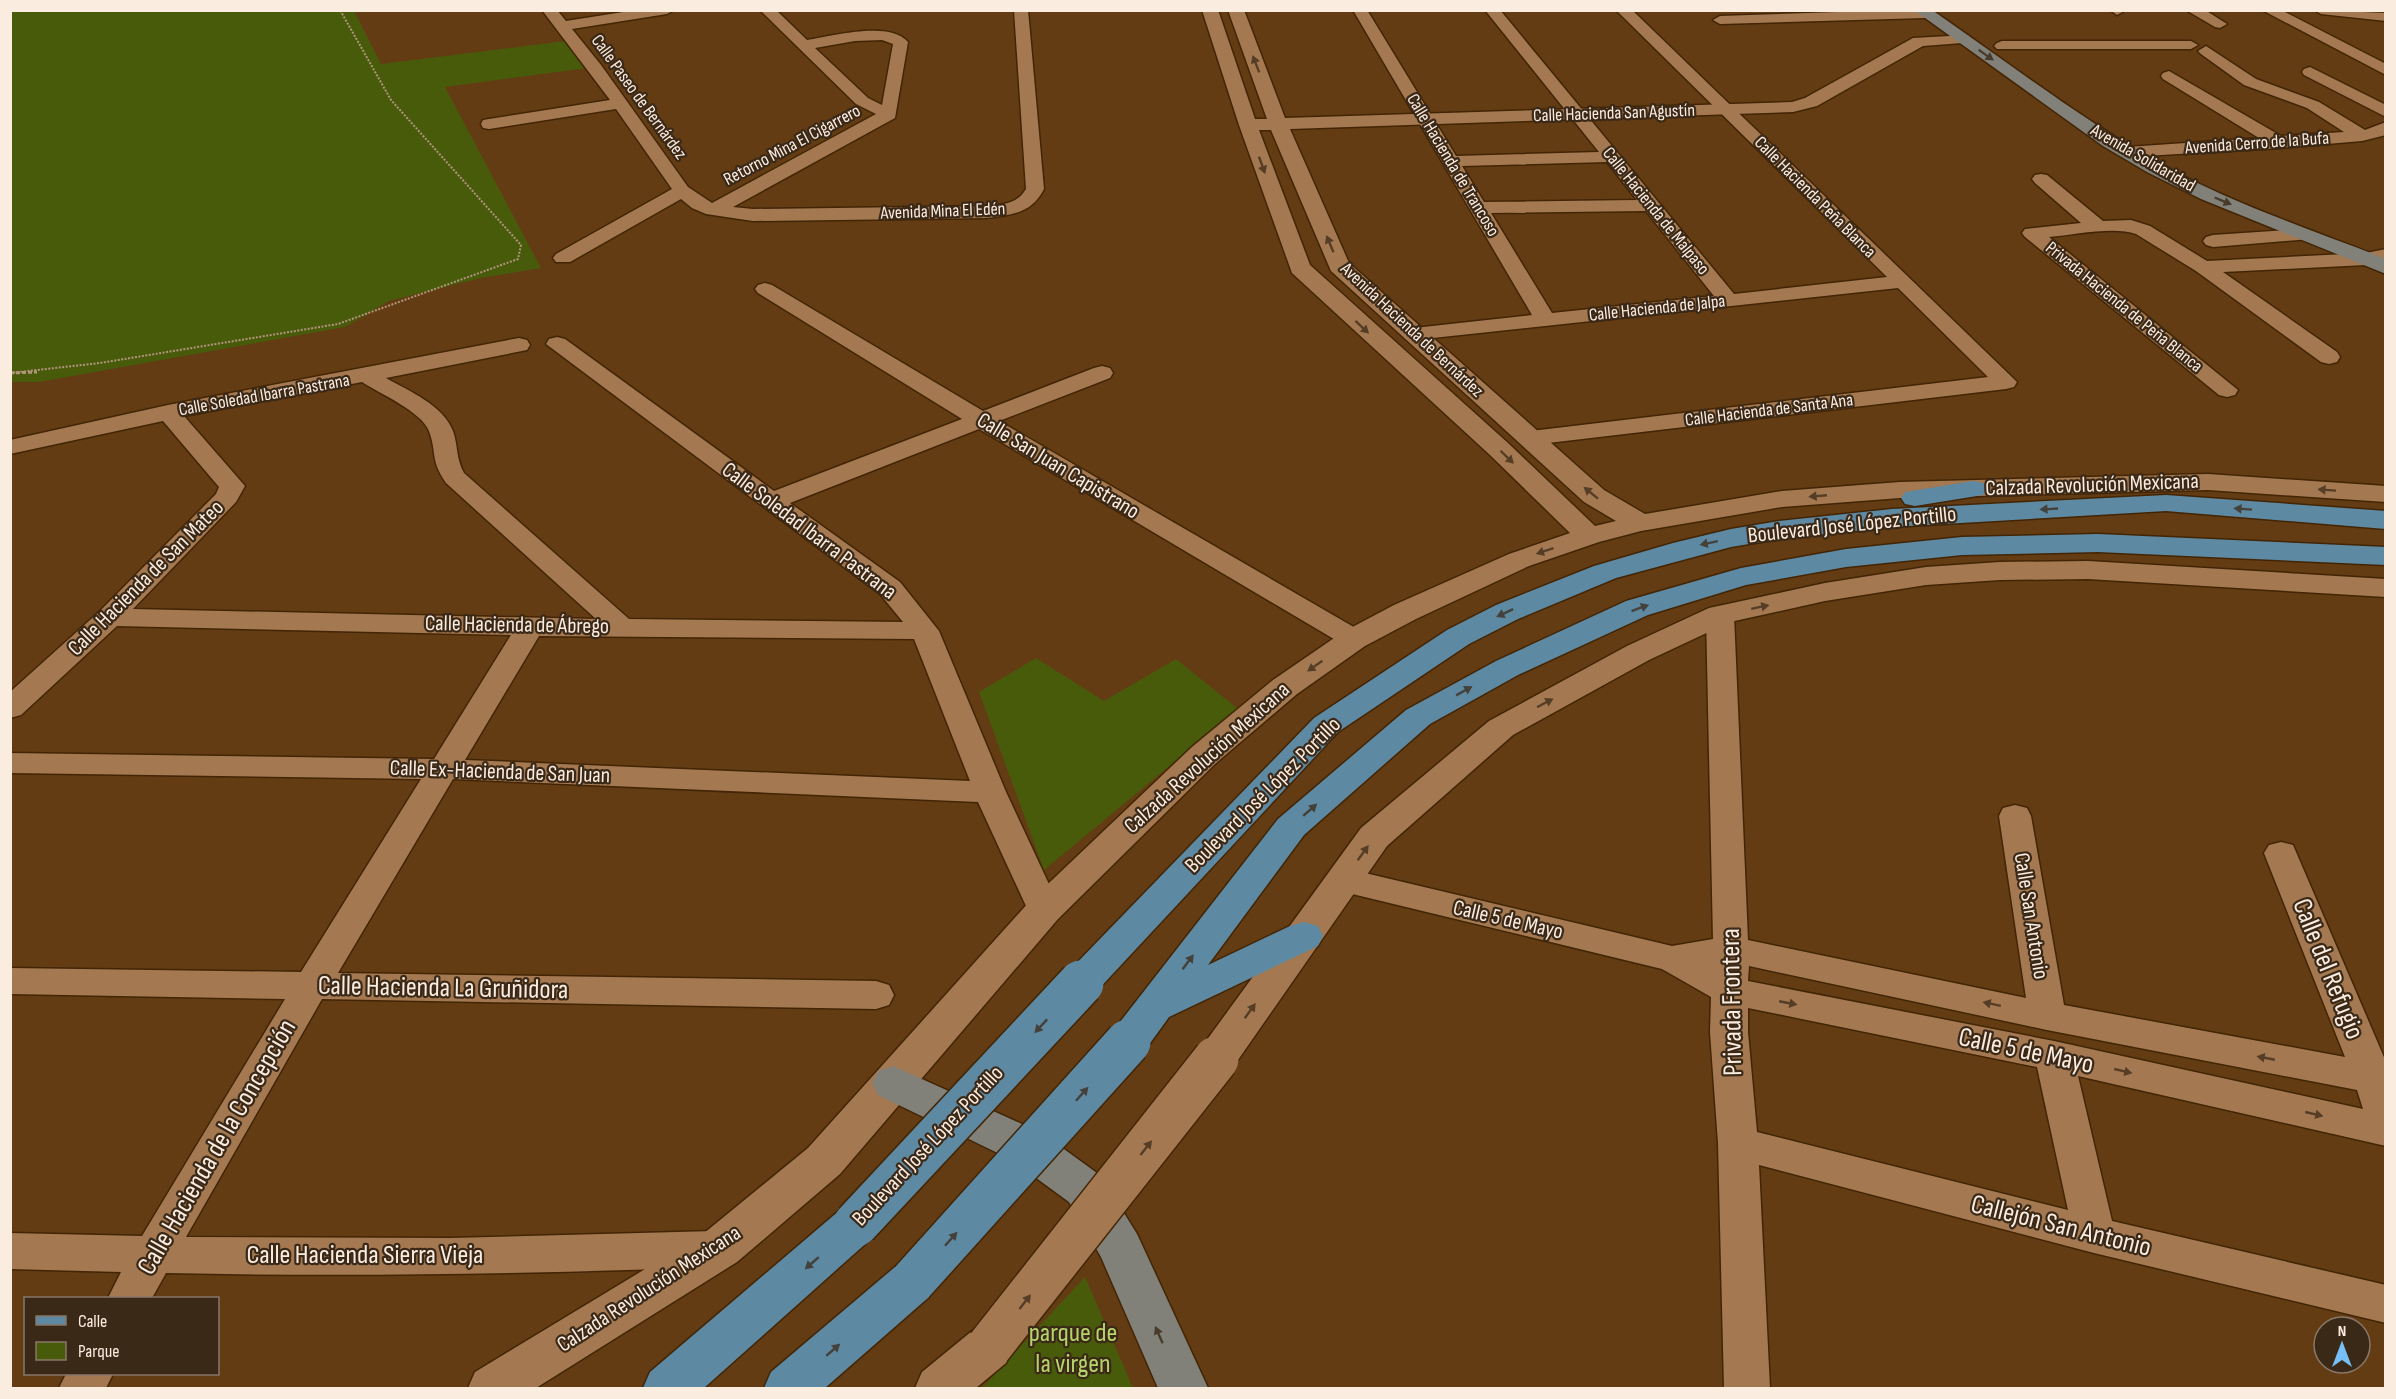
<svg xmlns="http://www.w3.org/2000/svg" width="2396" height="1399" viewBox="0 0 2396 1399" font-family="'Sofia Sans Condensed',sans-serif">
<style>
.green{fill:#485b0b}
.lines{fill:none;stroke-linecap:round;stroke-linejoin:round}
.minor-casing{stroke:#422505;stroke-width:3}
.tertiary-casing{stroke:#422505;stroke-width:3}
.secondary-casing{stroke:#422505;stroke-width:3}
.primary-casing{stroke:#422505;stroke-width:3}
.path-far1{stroke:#b0957b;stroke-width:2;stroke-dasharray:2 1.5;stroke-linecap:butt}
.path{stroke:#b0957b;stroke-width:3;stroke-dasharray:4 2;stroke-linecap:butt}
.minor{fill:#a47951;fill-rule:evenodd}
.tertiary{fill:#a47951;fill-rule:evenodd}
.secondary{fill:#81817a;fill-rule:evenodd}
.primary{fill:#5e89a2;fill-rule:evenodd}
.tertiary-bridge-casing{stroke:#422505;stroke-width:48;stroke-linecap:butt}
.primary-bridge-casing{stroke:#422505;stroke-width:48;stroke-linecap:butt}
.tertiary-bridge{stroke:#a47951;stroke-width:45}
.primary-bridge{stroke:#5e89a2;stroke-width:45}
.oneway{fill:#493b2c}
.oneway2{fill:#553d26}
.oneway3{fill:#44413a}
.labels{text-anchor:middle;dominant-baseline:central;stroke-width:4.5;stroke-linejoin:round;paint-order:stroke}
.far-street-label{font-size:18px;fill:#fbece0;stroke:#3b2918}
.street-label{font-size:22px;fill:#fbece0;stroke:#3b2918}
.near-street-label{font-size:27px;fill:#fbece0;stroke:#3b2918}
.near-park-label{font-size:27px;fill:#b5d46c;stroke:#3b2918}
</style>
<rect width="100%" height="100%" fill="#643c13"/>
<!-- green -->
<g class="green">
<path d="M11 11H354L381 64 566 41 587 68 445 87 541 268 481 278 389 301 345 327 39 382H11Z"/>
<path d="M1036 658 1104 701 1176 659 1238 709 1044 870 979 692Z"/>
<path d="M1085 1277 1133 1388H982Z"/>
</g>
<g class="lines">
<!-- minor casing -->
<g class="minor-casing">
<g id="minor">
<path d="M542 10H557L566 21 636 10H674L667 14 572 29 601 65 688 187 712 203 876 114 856 104 760 10H776L807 40C832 36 890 20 908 42L895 118 733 207 753 209 987 206C1003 205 1017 204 1026 189L1014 10H1028L1044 189C1032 213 1012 215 987 218L753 221 706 214 692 208 681 199 570 262H556L553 258 556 254 672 189 616 109 489 129 483 128 481 124 483 120 489 119 610 100ZM882 40 893 44 882 105 868 98 815 48 855 41Z"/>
<path d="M1353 10H1367L1456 156 1599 152 1485 10H1500L1734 294 1887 277 1616 10H1632L2017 382 2014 387 2006 389 1531 445 1523 443 1519 438 1523 433 1531 431 1988 377 1898 288 1414 340 1406 339 1403 334 1406 329 1414 328 1532 315ZM1607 162 1637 200 1484 202 1462 166ZM1646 211 1714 296 1552 313 1491 213Z"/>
<path d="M1898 10H1928L1932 14 1925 18 1720 24 1713 20 1720 16Z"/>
<path d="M2110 10H2124V11L2117 15Z"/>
<path d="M2186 10H2205L2227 24 2220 28 2215 27Z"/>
<path d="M2262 10H2281L2386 64V75Z"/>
<path d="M2314 10 2386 13V21L2321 14Z"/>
<path d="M2002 41H2191L2198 45 2191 49H1997L1994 46 1997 43Z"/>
<path d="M2206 46 2256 79 2319 102 2365 130 2386 122V135L2362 141 2280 148 2127 157 2121 156 2118 152 2121 148 2127 147 2259 138 2163 79 2161 76 2163 73 2169 71 2281 136 2344 132 2307 108 2244 85 2201 54 2198 51Z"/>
<path d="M2310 67 2386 105V117L2304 75 2302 72 2304 69Z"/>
<path d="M2041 174 2047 175 2103 221 2131 220 2150 226 2207 261 2366 253 2386 249V261L2366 265 2223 272 2337 352 2340 357 2337 362 2329 364 2321 362 2196 271 2136 234C2114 226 2073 235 2049 237L2238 390 2235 395 2227 397 2219 395 2025 237 2022 233 2025 229 2081 223 2035 183 2032 179 2035 175Z"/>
<path d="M2303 229 2310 231 2313 235 2310 239 2213 247 2206 245 2203 241 2206 237 2213 235Z"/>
<path d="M765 283 772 285 983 411 1094 368 1102 366 1110 368 1113 373 1110 378 999 421 1364 633 1368 639 1364 645 1354 648 1344 645 979 429 790 503 900 582 939 631 1006 792 1061 910 1056 919 1044 922 1032 919 978 802 453 779 338 973 876 981 889 985 894 995 889 1005 876 1009 322 999 186 1237 451 1238 715 1231 730 1236 736 1249 730 1262 715 1267C532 1274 349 1277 166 1273L152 1298H108L121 1272 10 1269V1233L142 1236 285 999 10 994V968L301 972 421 779 10 773V753L434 759 511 635 117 626 21 715 10 718V692L100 611 216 494 219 487 163 421 10 454V440L168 405 519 338 527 340 530 345 527 350 386 378C409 391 443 405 453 431 458 445 456 459 464 473L629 619 903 622 880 594 546 344 549 339 557 337 565 339 774 491 962 419 758 293 755 289 758 285ZM362 382C379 393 422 412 429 431 437 453 430 460 446 483L596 619 133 609 236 502 245 486 184 416ZM539 636 914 639 970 781 465 760Z"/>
<path d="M1720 607 1730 609 1734 615 1748 940 2026 998 1999 816 2003 808 2015 805 2027 808 2031 816 2064 1005 2345 1057 2264 853 2269 845 2281 842 2293 845 2386 1062V1146L2078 1076 2112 1221 2386 1285V1323L2094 1253 1759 1165 1770 1388H1724L1718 1143 1710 1032 1711 997 1662 969 1344 892 1332 888 1327 880 1332 872 1344 868 1672 946 1713 939 1706 615 1710 609ZM1749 966 2047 1030 2357 1090 2363 1109 2054 1041 1748 981ZM1748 1008 2037 1067 2068 1210 1757 1132 1748 1032Z"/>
<path d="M66 1374H113L106 1388H59Z"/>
</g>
</g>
<!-- tertiary casing -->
<g class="tertiary-casing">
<g id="tertiary">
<path d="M1202 10H1218L1255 119H1267L1228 10H1244L1285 118 1792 102 1805 98 1913 38 1968 35 1970 38 1962 43 1923 46 1817 106 1793 112 1290 129 1349 263 1604 490 1645 514 1782 491 1900 482 2208 474 2386 486V502L2208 490 1900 498 1782 507 1641 531 1599 542 1529 566 1416 619 1365 646 1297 694 1216 763 1058 919 840 1174 737 1262 536 1388H468L475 1372 703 1234 808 1148 1030 901 1192 747 1273 680 1343 632 1394 605 1509 554 1570 533 1490 455 1292 273 1239 125ZM1259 130H1271L1331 271 1584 502 1616 521 1595 526 1508 443 1310 265Z"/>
<path d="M2088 561 2386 579V597L2088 579 2000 580 1926 585 1825 601 1730 622 1649 660 1513 735 1387 846 1231 1070 1216 1075 1201 1070 1195 1059 1201 1048 1361 828 1489 721 1627 646 1709 608 1825 583 1926 567 2000 562Z"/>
<path d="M989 1325 1006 1331 1014 1347 1006 1363 976 1388H915L922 1372 972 1331Z"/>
</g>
</g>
<!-- secondary casing -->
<g class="secondary-casing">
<g id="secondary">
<path d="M1914 10H1932C2007 62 2080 118 2159 163 2230 203 2310 229 2386 259V274L2201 199 2147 172 2103 146Z"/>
<path d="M893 1066 1042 1133 1101 1176 1137 1234 1208 1388H1158L1101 1257 1069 1202 1010 1159 878 1095 872 1083 878 1071Z"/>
</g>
</g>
<!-- primary casing -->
<g class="primary-casing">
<g id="primary">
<path d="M1973 481 1983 483 1987 489 1983 495 1915 506 1905 504 1901 498 1905 492Z"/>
<path d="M2166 495 2386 511V529L2166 511 1892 527 1779 539 1731 547 1616 578 1518 619 1469 644 1338 732 1095 993 1081 998 1067 993 1061 983 1067 973 1314 718 1447 630 1496 605 1594 566 1673 543 1731 529 1779 521 1892 509Z"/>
<path d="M2098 534 2386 547V565L2098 552 1962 555 1846 567 1746 585 1648 615 1518 675 1430 724 1304 835 1208 965 1290 926 1304 922 1318 926 1323 936 1318 946 1169 1017 1143 1053 1128 1058 1113 1053 1107 1042 1113 1031 1278 819 1406 710 1496 661 1626 601 1741 568 1846 549 1962 537Z"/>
<path d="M856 1205 872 1210 879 1224 872 1238 704 1388H643L650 1372 840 1210Z"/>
<path d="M912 1261 929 1267 936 1282 929 1297 825 1388H764L771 1372 895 1267Z"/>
</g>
</g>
<!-- path-far1 -->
<path class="path-far1" d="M10 373 100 363 338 324 518 259 521 245 391 100 340 10"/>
<!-- path -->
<path class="path" d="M10 373 37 372"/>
<!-- minor -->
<use href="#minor" class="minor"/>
<!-- tertiary -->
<use href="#tertiary" class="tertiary"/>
<!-- secondary -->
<use href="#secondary" class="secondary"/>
<!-- primary -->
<use href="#primary" class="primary"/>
<!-- tertiary-bridge casing -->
<g class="tertiary-bridge-casing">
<path id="tertiary-bridge" d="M989 1347 1216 1059"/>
</g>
<!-- primary-bridge casing -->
<g class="primary-bridge-casing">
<g id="primary-bridge">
<path d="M856 1224 1081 983"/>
<path d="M912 1282 1128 1042"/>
</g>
</g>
<!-- tertiary-bridge -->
<use href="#tertiary-bridge" class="tertiary-bridge"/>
<!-- primary-bridge -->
<use href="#primary-bridge" class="primary-bridge"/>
</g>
<!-- one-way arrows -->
<defs><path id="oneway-solid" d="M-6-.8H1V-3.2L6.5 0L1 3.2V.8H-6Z" transform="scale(1.5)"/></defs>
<g class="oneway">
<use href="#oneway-solid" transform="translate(1986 55) rotate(35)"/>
<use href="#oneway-solid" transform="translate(2223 201) rotate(23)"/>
<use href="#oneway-solid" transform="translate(1159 1335) rotate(-114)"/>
</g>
<g class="oneway2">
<use href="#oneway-solid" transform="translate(1256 64) rotate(-111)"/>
<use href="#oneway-solid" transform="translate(1262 165) rotate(70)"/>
<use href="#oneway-solid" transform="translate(1330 244) rotate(-113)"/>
<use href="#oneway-solid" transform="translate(1362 327) rotate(43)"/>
<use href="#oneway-solid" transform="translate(1507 457) rotate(44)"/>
<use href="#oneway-solid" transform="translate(2327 490) rotate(-176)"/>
<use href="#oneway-solid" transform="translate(1591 493) rotate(-141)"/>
<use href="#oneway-solid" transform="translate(1818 496) rotate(175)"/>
<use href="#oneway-solid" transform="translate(1545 551) rotate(162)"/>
<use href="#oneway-solid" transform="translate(1760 607) rotate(-12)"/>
<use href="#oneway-solid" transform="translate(1315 666) rotate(145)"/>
<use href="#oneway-solid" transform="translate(1545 703) rotate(-28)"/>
<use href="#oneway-solid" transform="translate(1363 853) rotate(-54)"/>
<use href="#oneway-solid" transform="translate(1788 1003) rotate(11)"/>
<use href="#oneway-solid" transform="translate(1992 1004) rotate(-168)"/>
<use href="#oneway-solid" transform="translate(1250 1011) rotate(-54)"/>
<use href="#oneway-solid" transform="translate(2266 1058) rotate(-169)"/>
<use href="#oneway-solid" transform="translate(2123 1071) rotate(13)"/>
<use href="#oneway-solid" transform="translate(2314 1114) rotate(13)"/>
<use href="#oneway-solid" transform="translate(1146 1148) rotate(-52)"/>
<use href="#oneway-solid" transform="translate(1025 1302) rotate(-52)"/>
</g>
<g class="oneway3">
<use href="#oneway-solid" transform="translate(2049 509) rotate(177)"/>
<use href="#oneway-solid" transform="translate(2243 509) rotate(-176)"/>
<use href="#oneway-solid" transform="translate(1709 543) rotate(168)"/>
<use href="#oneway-solid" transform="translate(1640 608) rotate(-20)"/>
<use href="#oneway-solid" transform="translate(1505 613) rotate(155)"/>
<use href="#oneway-solid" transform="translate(1464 691) rotate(-29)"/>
<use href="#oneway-solid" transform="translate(1310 810) rotate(-41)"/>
<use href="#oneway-solid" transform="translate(1188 962) rotate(-53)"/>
<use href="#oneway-solid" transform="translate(1041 1026) rotate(133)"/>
<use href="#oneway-solid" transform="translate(1082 1094) rotate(-48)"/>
<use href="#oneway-solid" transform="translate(951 1239) rotate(-48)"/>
<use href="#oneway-solid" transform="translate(812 1263) rotate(139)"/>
<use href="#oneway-solid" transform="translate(833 1350) rotate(-41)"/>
</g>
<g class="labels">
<!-- far-street labels -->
<g class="far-street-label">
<text transform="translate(639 97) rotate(54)">Calle Paseo de Bernárdez</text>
<text transform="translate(1614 113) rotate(-2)">Calle Hacienda San Agustín</text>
<text transform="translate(2257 143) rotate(-4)">Avenida Cerro de la Bufa</text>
<text transform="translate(792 145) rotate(-28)">Retorno Mina El Cigarrero</text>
<text transform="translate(2143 158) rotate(30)">Avenida Solidaridad</text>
<text transform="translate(1453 165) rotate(59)">Calle Hacienda de Trancoso</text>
<text transform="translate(1815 197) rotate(45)">Calle Hacienda Peña Blanca</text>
<text transform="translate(943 211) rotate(-2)">Avenida Mina El Edén</text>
<text transform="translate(1656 211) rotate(51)">Calle Hacienda de Malpaso</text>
<text transform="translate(2124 307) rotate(39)">Privada Hacienda de Peña Blanca</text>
<text transform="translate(1657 308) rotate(-6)">Calle Hacienda de Jalpa</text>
<text transform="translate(1412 330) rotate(43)">Avenida Hacienda de Bernárdez</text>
<text transform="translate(264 395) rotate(-10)">Calle Soledad Ibarra Pastrana</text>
<text transform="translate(1769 410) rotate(-7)">Calle Hacienda de Santa Ana</text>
</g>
<!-- street labels -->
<g class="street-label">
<text transform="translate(1058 466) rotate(31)">Calle San Juan Capistrano</text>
<text transform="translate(2092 485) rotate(-2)">Calzada Revolución Mexicana</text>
<text transform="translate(1852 525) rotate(-6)">Boulevard José López Portillo</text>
<text transform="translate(809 531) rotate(37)">Calle Soledad Ibarra Pastrana</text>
<text transform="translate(146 578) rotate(-45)">Calle Hacienda de San Mateo</text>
<text transform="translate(517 625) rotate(1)">Calle Hacienda de Ábrego</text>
<text transform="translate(1207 758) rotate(-42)">Calzada Revolución Mexicana</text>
<text transform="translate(500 772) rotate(2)">Calle Ex-Hacienda de San Juan</text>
<text transform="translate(1263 795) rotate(-45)">Boulevard José López Portillo</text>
<text transform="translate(2031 916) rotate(81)">Calle San Antonio</text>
<text transform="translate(1508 920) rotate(13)">Calle 5 de Mayo</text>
<text transform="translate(928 1146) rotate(-47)">Boulevard José López Portillo</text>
<text transform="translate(649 1289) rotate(-33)">Calzada Revolución Mexicana</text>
</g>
<!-- near-street labels -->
<g class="near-street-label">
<text transform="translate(2328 969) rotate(68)">Calle del Refugio</text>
<text transform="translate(443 988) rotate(1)">Calle Hacienda La Gruñidora</text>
<text transform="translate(1732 1002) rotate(-91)">Privada Frontera</text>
<text transform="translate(2026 1051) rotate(12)">Calle 5 de Mayo</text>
<text transform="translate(217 1147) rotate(-60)">Calle Hacienda de la Concepción</text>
<text transform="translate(2061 1226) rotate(14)">Callejón San Antonio</text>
<text x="365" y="1255">Calle Hacienda Sierra Vieja</text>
</g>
<!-- near-park labels -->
<g class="near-park-label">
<text x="1073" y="1333">parque de<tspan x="1073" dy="31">la virgen</tspan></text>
</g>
</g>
<!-- border -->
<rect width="2396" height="1399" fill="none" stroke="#fbece0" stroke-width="24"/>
<!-- legend -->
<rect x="24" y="1297" width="195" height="78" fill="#3b2918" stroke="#887768" stroke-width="1.5"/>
<rect x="36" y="1316" width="30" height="9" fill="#5e89a2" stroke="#887768" stroke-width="1.5"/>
<text x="78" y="1327" font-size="18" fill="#fbece0">Calle</text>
<rect x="36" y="1342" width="30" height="18" fill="#485b0b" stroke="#887768" stroke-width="1.5"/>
<text x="78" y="1357" font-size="18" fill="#fbece0">Parque</text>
<!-- north arrow -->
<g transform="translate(2342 1345)"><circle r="28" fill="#3b2918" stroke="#887768" stroke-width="1.5"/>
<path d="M0-4.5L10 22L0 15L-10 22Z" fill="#77bff7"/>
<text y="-9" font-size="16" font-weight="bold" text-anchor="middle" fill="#fbece0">N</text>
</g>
</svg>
